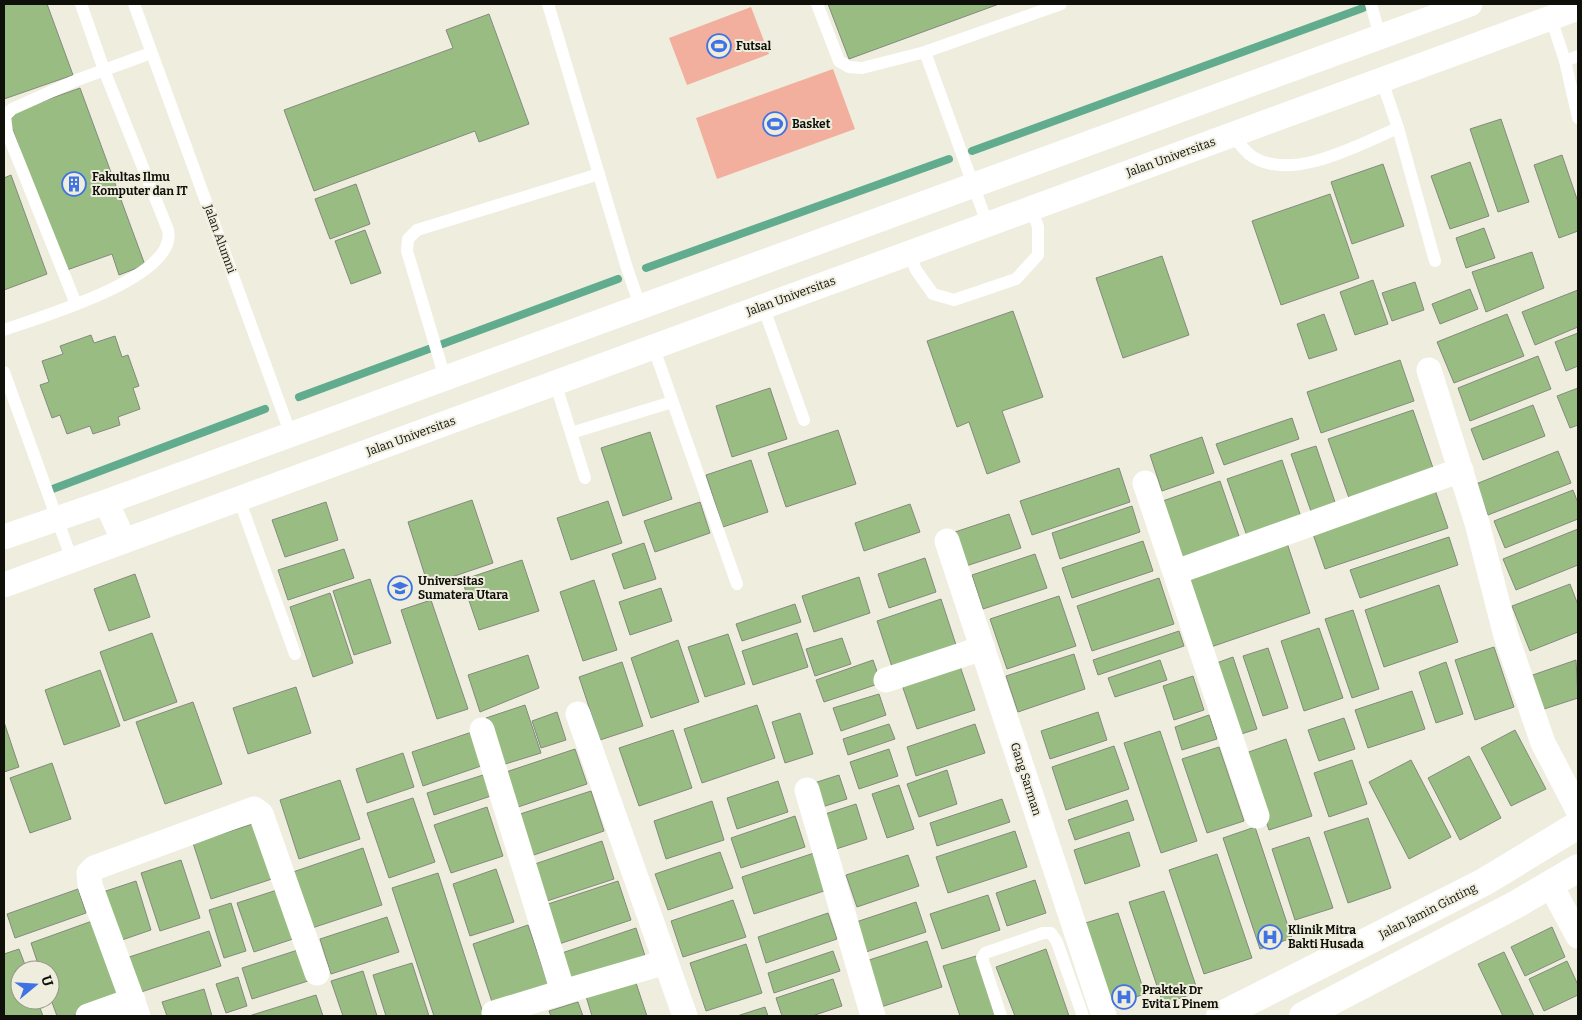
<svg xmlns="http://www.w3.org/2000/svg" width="1582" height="1020" viewBox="0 0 1582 1020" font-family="Bitter,serif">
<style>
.green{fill:#f2af9e}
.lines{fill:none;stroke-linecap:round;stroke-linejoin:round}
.stream{stroke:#61ac8e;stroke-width:8}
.building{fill:#99bc82;stroke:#838b7e}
.service{stroke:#fff;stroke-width:12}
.minor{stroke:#fff;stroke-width:25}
.primary{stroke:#fff;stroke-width:28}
.labels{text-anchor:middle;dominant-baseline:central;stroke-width:4;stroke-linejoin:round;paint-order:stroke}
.poi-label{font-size:12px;font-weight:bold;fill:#10100b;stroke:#efeddd;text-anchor:start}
.street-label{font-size:12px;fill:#10100b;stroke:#efeddd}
</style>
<rect width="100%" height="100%" fill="#efeddd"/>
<!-- green -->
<g class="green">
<path d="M751 7 769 54 687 85 669 38Z"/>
<path d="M833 69 855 129 717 179 696 118Z"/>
</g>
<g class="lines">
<!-- stream -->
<g class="stream">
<path d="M972 151 1363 8"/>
<path d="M646 268 949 159"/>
<path d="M299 397 618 279"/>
<path d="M50 490 265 409"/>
</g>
</g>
<!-- building -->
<g class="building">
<path d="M4 4H47L73 75 4 99Z"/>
<path d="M828 4H999L849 59Z"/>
<path d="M489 14 529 124 479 142 475 131 314 191 284 110 453 48 446 30Z"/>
<path d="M80 88 145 265 119 275 112 254 64 271 7 114Z"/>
<path d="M1501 119 1529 202 1498 212 1470 129Z"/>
<path d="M1562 155 1578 202V231L1559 238 1534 165Z"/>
<path d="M1470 162 1489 216 1450 229 1431 176Z"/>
<path d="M1383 164 1404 226 1352 244 1331 182Z"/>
<path d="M11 175 47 274 4 290V178Z"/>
<path d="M356 184 370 224 330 239 315 199Z"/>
<path d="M1330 194 1359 278 1281 305 1252 221Z"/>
<path d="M1484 228 1495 258 1466 268 1456 238Z"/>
<path d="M365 230 381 273 351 284 335 241Z"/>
<path d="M1532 252 1544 288 1486 312 1472 272Z"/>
<path d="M1162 256 1189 335 1123 358 1096 278Z"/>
<path d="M1373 280 1388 324 1355 335 1340 292Z"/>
<path d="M1415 282 1424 310 1392 321 1382 293Z"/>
<path d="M1470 289 1478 309 1440 324 1432 304Z"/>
<path d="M1578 290V327L1535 345 1522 312Z"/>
<path d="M1013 311 1043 397 1002 411 1020 462 987 474 969 422 957 427 927 341Z"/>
<path d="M1324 314 1337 350 1309 359 1297 324Z"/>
<path d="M1507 314 1524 356 1454 383 1437 342Z"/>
<path d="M1578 333V366L1566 371 1555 342Z"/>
<path d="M91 335 94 343 115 336 122 357 128 355 139 386 133 388 140 409 118 417 120 425 93 434 90 426 67 434 60 415 52 418 40 385 49 382 42 361 63 354 60 346Z"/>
<path d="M1538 356 1551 389 1470 421 1458 388Z"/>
<path d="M1400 360 1414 401 1321 433 1307 392Z"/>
<path d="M770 388 787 439 732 457 716 406Z"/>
<path d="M1578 388V425L1570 428 1557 396Z"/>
<path d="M1533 405 1545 436 1483 460 1471 429Z"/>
<path d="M1413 410 1433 468 1349 498 1328 439Z"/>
<path d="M1292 418 1299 439 1224 465 1216 444Z"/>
<path d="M838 430 856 484 786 507 768 453Z"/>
<path d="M650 432 672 499 623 516 601 448Z"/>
<path d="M1202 437 1214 473 1162 491 1150 455Z"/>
<path d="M1316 446 1337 508 1313 517 1291 454Z"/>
<path d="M1558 451 1571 483 1488 515 1476 484Z"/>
<path d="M751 460 768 512 723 527 706 475Z"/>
<path d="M1282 460 1301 517 1247 536 1227 479Z"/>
<path d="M1119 468 1130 502 1032 535 1020 501Z"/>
<path d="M1220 481 1240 539 1177 561 1157 503Z"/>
<path d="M1435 490 1448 528 1325 569 1312 531Z"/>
<path d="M1573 490 1578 503V519L1505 548 1494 521Z"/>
<path d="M472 500 493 563 428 585 408 522Z"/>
<path d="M608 501 622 543 571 560 557 518Z"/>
<path d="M326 502 338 540 285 557 272 520Z"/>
<path d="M700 502 710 533 655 552 644 521Z"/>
<path d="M910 504 920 532 864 551 855 523Z"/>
<path d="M1132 506 1140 532 1060 559 1052 533Z"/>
<path d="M1009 514 1021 548 966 566 955 532Z"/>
<path d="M1578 529V565L1516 590 1503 559Z"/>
<path d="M1449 537 1458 565 1360 598 1350 570Z"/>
<path d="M1143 541 1153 571 1072 598 1062 568Z"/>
<path d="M644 543 656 579 624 589 612 554Z"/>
<path d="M1287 543 1310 613 1208 648 1185 578Z"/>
<path d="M344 549 354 578 288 600 278 570Z"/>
<path d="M1035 554 1047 588 983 609 972 575Z"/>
<path d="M925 558 936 592 889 608 878 574Z"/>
<path d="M522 560 539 611 479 630 462 580Z"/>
<path d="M135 574 150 617 109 631 94 589Z"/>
<path d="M859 577 870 613 814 632 802 596Z"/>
<path d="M1159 578 1174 624 1092 651 1077 606Z"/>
<path d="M370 579 391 643 354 655 333 591Z"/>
<path d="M594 580 617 650 583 661 560 592Z"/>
<path d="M1570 584 1578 605V632L1530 651 1512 606Z"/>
<path d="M1439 585 1458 642 1384 667 1365 610Z"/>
<path d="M661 588 672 621 630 635 619 602Z"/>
<path d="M330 593 353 663 313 677 290 607Z"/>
<path d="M1059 596 1076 646 1007 669 990 619Z"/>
<path d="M941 599 958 651 894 673 877 621Z"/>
<path d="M431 600 468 709 437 719 401 610Z"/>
<path d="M795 604 801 622 742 641 736 624Z"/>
<path d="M1353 610 1379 689 1352 698 1325 619Z"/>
<path d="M1319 628 1343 698 1304 711 1281 641Z"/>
<path d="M1179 631 1184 646 1098 675 1093 660Z"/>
<path d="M152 633 177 702 124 721 100 652Z"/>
<path d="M797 633 808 667 753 685 742 651Z"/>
<path d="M728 634 745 684 705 697 688 647Z"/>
<path d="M842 638 851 664 815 676 806 649Z"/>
<path d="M678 640 699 702 651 718 631 658Z"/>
<path d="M1494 647 1514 707 1475 720 1455 660Z"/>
<path d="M1268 648 1288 708 1263 716 1243 656Z"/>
<path d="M1074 654 1085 689 1018 712 1006 676Z"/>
<path d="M528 655 539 688 480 712 468 675Z"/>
<path d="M1233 657 1257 729 1235 736 1211 665Z"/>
<path d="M873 660 881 683 824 702 816 680Z"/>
<path d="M1160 660 1167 680 1115 697 1108 678Z"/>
<path d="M1576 660 1578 698 1538 711 1527 677Z"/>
<path d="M622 662 643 726 600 740 579 677Z"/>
<path d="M1446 662 1463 714 1436 723 1419 672Z"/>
<path d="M960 666 975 710 917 729 902 685Z"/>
<path d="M100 670 120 726 64 745 45 690Z"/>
<path d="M1193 676 1204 710 1174 720 1163 686Z"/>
<path d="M296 687 311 733 248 754 233 708Z"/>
<path d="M1412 691 1425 729 1368 748 1355 710Z"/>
<path d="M879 694 886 715 841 731 833 708Z"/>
<path d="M193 702 222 784 165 804 136 722Z"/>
<path d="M525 705 541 753 502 765 486 718Z"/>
<path d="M757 705 775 758 702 783 684 729Z"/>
<path d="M557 712 566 740 541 748 532 721Z"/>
<path d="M1098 712 1107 740 1050 759 1041 731Z"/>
<path d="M800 713 813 754 785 763 772 722Z"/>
<path d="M1209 715 1217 739 1182 750 1175 727Z"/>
<path d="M1344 718 1355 749 1319 761 1308 730Z"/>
<path d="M4 722 19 767 4 772Z"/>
<path d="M889 724 895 739 848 755 843 739Z"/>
<path d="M975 724 985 753 916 776 907 747Z"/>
<path d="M673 730 692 788 639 806 619 748Z"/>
<path d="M1515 730 1546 789 1511 806 1481 748Z"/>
<path d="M1160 731 1197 841 1161 853 1124 743Z"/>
<path d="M472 732 484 765 423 786 412 752Z"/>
<path d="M1286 739 1312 816 1269 830 1243 754Z"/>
<path d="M1114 746 1129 789 1066 810 1052 767Z"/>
<path d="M1219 747 1244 821 1207 833 1182 759Z"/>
<path d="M575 749 587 784 515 808 503 773Z"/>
<path d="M889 749 898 776 859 789 850 762Z"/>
<path d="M403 753 414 787 367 803 356 769Z"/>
<path d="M1469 756 1501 818 1460 840 1428 778Z"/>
<path d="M1352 760 1367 804 1329 817 1314 773Z"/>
<path d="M1411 760 1451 837 1409 859 1369 782Z"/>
<path d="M52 763 71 819 30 833 10 778Z"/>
<path d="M947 770 957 804 919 817 907 784Z"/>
<path d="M483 775 491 796 434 815 427 793Z"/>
<path d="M839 775 847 799 819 808 811 784Z"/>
<path d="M340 780 360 839 299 859 280 800Z"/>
<path d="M778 781 788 812 737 829 727 798Z"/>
<path d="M899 785 914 829 887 838 872 794Z"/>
<path d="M591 791 604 831 528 857 514 816Z"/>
<path d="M413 798 435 862 389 878 367 813Z"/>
<path d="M1002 799 1010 822 937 846 930 823Z"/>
<path d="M1127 800 1134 820 1075 840 1068 820Z"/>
<path d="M712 801 724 840 666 859 654 821Z"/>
<path d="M856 804 867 839 833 850 822 815Z"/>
<path d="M487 807 503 856 451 873 434 825Z"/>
<path d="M795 816 805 847 741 868 731 838Z"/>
<path d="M1368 818 1391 888 1348 903 1324 832Z"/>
<path d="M256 823 275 878 211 899 193 843Z"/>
<path d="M1255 827 1292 938 1260 949 1223 838Z"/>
<path d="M1015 831 1027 867 948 893 936 857Z"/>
<path d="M1129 832 1140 866 1085 884 1074 850Z"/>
<path d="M1309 837 1333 908 1295 920 1272 849Z"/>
<path d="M602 841 614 879 544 902 532 865Z"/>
<path d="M363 848 382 905 312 928 293 872Z"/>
<path d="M720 852 733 888 668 910 655 874Z"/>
<path d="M814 853 827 890 754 914 742 877Z"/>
<path d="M1217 854 1252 958 1204 974 1169 870Z"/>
<path d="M908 855 919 886 857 907 846 875Z"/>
<path d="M181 860 200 918 160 931 141 873Z"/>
<path d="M496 869 514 922 470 936 453 884Z"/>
<path d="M438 873 484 1016H434L392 888Z"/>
<path d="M1035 880 1046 913 1007 926 996 893Z"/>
<path d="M136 881 151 930 119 941 103 892Z"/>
<path d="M618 881 631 920 559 944 545 905Z"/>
<path d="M78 889 86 913 15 938 7 914Z"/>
<path d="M277 890 293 939 254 952 237 903Z"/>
<path d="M1164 891 1198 992 1163 1004 1129 902Z"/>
<path d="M988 895 1000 930 942 949 930 914Z"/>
<path d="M733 900 746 937 683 957 671 921Z"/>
<path d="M916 902 926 932 866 952 856 922Z"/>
<path d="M231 903 246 951 224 958 209 910Z"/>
<path d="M828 913 837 939 766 963 758 937Z"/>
<path d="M1118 913 1145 994 1107 1006 1079 925Z"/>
<path d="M387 917 399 952 331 974 320 939Z"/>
<path d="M95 920 123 998 72 1016H57L50 997V970H40L31 943Z"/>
<path d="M528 925 550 990 494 1008 473 944Z"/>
<path d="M1552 927 1565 957 1525 976 1511 947Z"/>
<path d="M636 928 646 959 572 983 562 953Z"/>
<path d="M209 931 221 966 138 993 126 958Z"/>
<path d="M927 941 942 987 878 1008 863 962Z"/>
<path d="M746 944 762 993 706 1011 690 963Z"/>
<path d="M19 949 27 970H20V1000H37L43 1016H4V954Z"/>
<path d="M301 949 311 980 252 999 242 968Z"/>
<path d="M1046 949 1069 1016H1015L996 967Z"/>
<path d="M833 951 840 971 774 993 768 973Z"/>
<path d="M1504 952 1534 1016H1503L1478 964Z"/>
<path d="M976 956 996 1016H960L943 966Z"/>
<path d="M1567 961 1578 985V995L1544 1011 1529 979Z"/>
<path d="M412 963 429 1016H386L373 975Z"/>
<path d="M363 971 377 1016H343L331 981Z"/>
<path d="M238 977 247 1006 226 1013 216 984Z"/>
<path d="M634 977 647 1016H592L585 993Z"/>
<path d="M833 979 842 1006 812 1016H782L776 998Z"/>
<path d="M204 989 212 1016H167L162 1002Z"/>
<path d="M316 995 323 1016H249Z"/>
<path d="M578 1002 583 1016H551L549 1011Z"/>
<path d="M765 1007 768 1016H737Z"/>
</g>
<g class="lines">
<!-- service -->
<g class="service">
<path d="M134 4 291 435"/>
<path d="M548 4 626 265 640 306"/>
<path d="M817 4 839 61 849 67 862 68 925 52 1061 4"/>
<path d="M1371 4 1380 37"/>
<path d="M1551 18 1565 61 1578 56"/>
<path d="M925 52 987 223"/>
<path d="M1565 61 1578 118"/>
<path d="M1382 81 1398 128 1435 261"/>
<path d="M1232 134C1238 142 1245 152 1253 157 1293 182 1360 144 1398 128"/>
<path d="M909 253 916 270 933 294 954 300 1016 279 1038 255V227L1031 207"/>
<path d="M76 304 7 132 5 116 12 109 77 80 151 53"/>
<path d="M763 306 804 420"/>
<path d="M4 330C39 317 179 278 168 230L104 70 81 4"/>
<path d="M653 346 737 584"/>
<path d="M4 372 72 560"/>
<path d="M445 378 407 251 408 239 417 230 599 174"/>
<path d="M555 382 585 478"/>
<path d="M571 433 672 402"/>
<path d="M239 499 295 654"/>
<path d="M1001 1016 982 958 985 953 1043 933H1051L1057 942 1083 1016"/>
</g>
<!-- minor -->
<g class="minor">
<path d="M1429 370 1477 523 1506 636 1543 743 1578 810"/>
<path d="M1145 483 1257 816"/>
<path d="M106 502 124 541"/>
<path d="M4 537 106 502 1470 4"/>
<path d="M947 541 1104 1016"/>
<path d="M1176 572 1461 470"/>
<path d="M4 585 1578 8"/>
<path d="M886 680 983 648"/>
<path d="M578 714 685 1016"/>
<path d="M482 730 563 992 666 962"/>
<path d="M807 790 873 1016"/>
<path d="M1550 884 1578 936"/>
<path d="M494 1013 563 992"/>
<path d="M88 1016 133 1000"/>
<path d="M138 1016 90 885 89 873 94 868 254 809 261 814 317 973"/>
</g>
<!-- primary -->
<g class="primary">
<path d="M1220 1016 1484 882 1578 825"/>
<path d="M1303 1016 1515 905 1578 868"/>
</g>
</g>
<!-- icons -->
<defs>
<g id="stadium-ring" transform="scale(1.25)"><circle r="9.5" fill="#efeddd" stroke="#3f73e3" stroke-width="1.5"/><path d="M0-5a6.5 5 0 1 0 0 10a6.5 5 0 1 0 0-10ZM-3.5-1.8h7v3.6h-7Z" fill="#3f73e3"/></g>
<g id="building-ring" transform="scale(1.25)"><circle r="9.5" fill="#efeddd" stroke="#3f73e3" stroke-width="1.5"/><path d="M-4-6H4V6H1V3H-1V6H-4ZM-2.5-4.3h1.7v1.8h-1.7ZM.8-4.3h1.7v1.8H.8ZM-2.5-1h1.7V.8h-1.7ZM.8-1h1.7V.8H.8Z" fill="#3f73e3"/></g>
<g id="university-ring" transform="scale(1.25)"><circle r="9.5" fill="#efeddd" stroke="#3f73e3" stroke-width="1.5"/><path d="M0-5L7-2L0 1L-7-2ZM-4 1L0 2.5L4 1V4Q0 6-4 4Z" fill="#3f73e3"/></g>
<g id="hospital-ring" transform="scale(1.25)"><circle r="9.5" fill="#efeddd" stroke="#3f73e3" stroke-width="1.5"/><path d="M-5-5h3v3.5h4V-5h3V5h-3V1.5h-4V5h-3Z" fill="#3f73e3"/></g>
</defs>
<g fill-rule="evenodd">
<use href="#stadium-ring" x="719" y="46"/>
<use href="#stadium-ring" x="775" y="124"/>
<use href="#building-ring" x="74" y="184"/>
<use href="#university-ring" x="400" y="588"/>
<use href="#hospital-ring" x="1270" y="937"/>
<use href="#hospital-ring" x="1124" y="997"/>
</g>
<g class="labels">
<!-- poi labels -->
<g class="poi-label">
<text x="736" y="46">Futsal</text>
<text x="792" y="124">Basket</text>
<text x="92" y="177">Fakultas Ilmu<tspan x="92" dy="14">Komputer dan IT</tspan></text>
<text x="418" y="581">Universitas<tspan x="418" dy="14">Sumatera Utara</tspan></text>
<text x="1288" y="930">Klinik Mitra<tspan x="1288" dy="14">Bakti Husada</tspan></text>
<text x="1142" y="990">Praktek Dr<tspan x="1142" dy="14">Evita L Pinem</tspan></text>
</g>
<!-- street labels -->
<g class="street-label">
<text transform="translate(1171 157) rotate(-20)">Jalan Universitas</text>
<text transform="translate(220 239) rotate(70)">Jalan Alumni</text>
<text transform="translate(791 296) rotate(-20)">Jalan Universitas</text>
<text transform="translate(411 436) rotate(-20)">Jalan Universitas</text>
<text transform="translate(1026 779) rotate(72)">Gang Sarman</text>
<text transform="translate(1428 911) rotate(-27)">Jalan Jamin Ginting</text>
</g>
</g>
<!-- border -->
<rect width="1582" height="1020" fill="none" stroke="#10100b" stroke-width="10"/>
<!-- north arrow -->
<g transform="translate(35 985) rotate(72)"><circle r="24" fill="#efeddd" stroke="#969589"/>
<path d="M0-4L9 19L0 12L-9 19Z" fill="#3f73e3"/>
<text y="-8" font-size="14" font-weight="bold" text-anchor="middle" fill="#10100b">U</text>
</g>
</svg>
